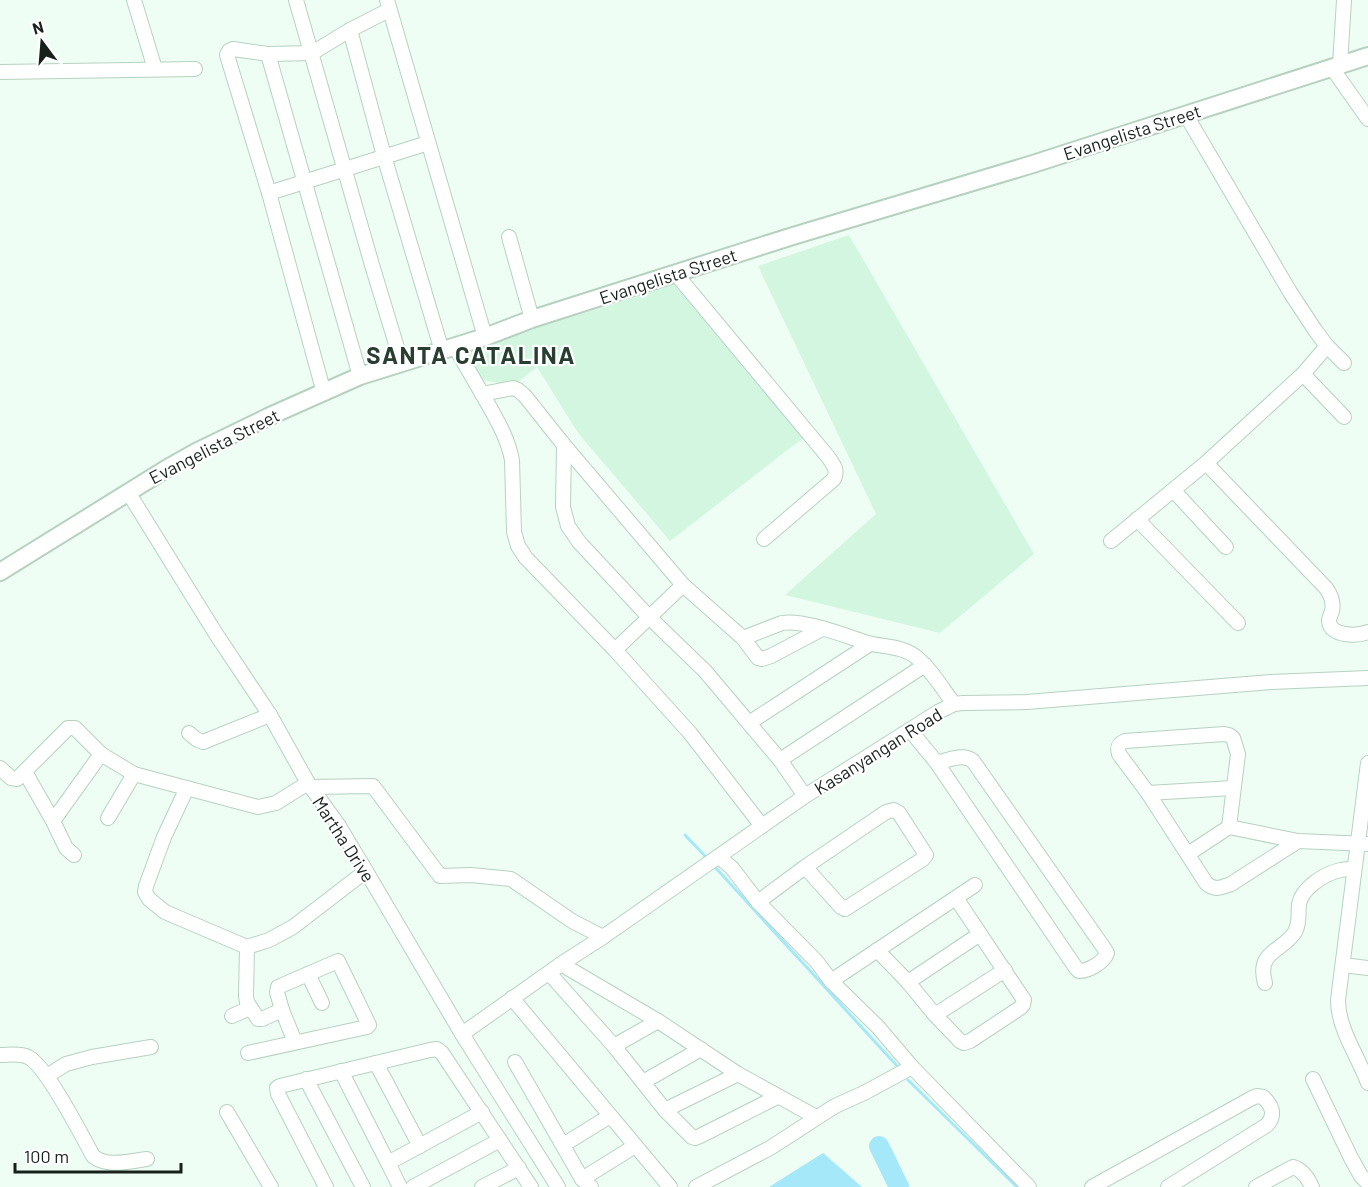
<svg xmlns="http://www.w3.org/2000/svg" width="1368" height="1187" viewBox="0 0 1368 1187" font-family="Barlow,sans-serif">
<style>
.built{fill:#d3f6e1}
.water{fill:#a5e8fa}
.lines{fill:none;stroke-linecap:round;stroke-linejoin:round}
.stream{stroke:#a5e8fa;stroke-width:3}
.river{stroke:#a5e8fa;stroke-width:20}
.minor-casing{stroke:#b7d1c1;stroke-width:16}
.major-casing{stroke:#b7d1c1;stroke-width:20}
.minor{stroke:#fff;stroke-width:14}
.major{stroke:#fff;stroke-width:16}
.labels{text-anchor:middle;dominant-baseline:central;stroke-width:4.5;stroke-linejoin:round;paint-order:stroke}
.street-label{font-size:18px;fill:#17201b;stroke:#fff}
.district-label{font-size:24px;font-weight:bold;letter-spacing:1.5px;fill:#283e31;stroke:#fff}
</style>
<rect width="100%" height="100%" fill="#eefef4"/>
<!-- built -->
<g class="built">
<path d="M849 235 1034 554 940 633 785 595 876 514 758 266Z"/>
<path d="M675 283 803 438 670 541 578 433 537 367 514 385 481 380 466 348 605 307Z"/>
</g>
<!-- water -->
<path class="water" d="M823 1153 862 1187H769Z"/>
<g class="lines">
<!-- stream -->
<g class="stream">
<path d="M685 835 705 856"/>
<path d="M714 866 899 1068"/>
<path d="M908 1080 1017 1187"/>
</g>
<!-- river -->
<path class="river" d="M879 1146 899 1187"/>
<!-- minor casing -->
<g class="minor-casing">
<g id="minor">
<path d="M134 0 155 69"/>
<path d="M296 0 372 265 402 364"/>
<path d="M387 0 485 337"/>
<path d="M350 30 384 156 442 351"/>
<path d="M268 54 360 376"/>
<path d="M1340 65 1344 0"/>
<path d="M1332 68 1368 119"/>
<path d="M0 72 195 69"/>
<path d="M269 193 428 143"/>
<path d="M509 237 532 319"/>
<path d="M676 274 829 458C834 466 838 470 834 479L764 539"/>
<path d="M1327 346 1344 363"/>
<path d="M455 347C466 366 477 385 488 404 498 422 508 439 512 460L514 532 518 546 526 558 615 650 690 733 762 826"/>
<path d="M1303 374 1344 417"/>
<path d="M324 393 269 193 227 55 229 51 233 49 268 54 312 53 350 30 389 10"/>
<path d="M482 394 513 388 518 390 525 396 564 445 683 585 743 638 758 658 762 659 771 656 822 629"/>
<path d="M564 445 563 507 568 526 579 542 649 617 705 671 780 760 805 796"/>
<path d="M1206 463 1326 588C1331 595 1334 602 1332 611 1331 614 1329 618 1329 621 1330 637 1358 636 1368 632"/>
<path d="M1173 490 1226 547"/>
<path d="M128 492 216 634 270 715 308 783 339 826 366 871 462 1034 558 1187"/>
<path d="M1137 519 1238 623"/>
<path d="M1111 541 1206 463 1303 374 1327 346 1315 330 1290 292 1186 115"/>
<path d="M743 638 782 623C803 619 846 636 868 643 883 647 903 646 916 657 931 669 942 688 954 704"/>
<path d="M615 650 683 585"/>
<path d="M749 723 870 644"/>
<path d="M910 730 937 763 1076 968 1079 971C1089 971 1104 962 1107 953L1104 948 973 761C963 753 948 760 937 763"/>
<path d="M189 733 196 739 203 742 270 715"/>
<path d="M101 754 134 774 258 807 276 803 308 783"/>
<path d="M780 760 925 665"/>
<path d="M1368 763 1338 1000C1338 1029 1358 1056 1368 1083"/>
<path d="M0 768 11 778 17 779 68 728H75L101 754 53 821"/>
<path d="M25 772 53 821 66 848 74 855"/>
<path d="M310 787 373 786 440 876 471 875 511 879 572 921 603 937"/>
<path d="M187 788 164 837 146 886 145 892 149 899 165 912 247 947 246 996 247 1002 258 1019H262L282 1010 295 1042"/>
<path d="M1148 793 1233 788"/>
<path d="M108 818 134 774"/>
<path d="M1229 827 1238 754 1233 738 1229 735 1224 734 1125 741C1118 744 1117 747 1119 754L1148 793 1206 883C1215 891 1220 888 1231 884L1298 841"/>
<path d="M1188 854 1229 827 1298 841 1368 844"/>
<path d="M719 857 732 868 758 902 817 962 831 981 878 1027 912 1067 1029 1187"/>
<path d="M758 902 805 867 886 812 894 810 899 813 926 855 923 859 845 909 841 907 805 867"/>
<path d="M247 947 269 940 293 927 366 871"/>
<path d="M877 950 908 982 935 1015 960 1041 964 1043 970 1041 1020 1008 1023 1005 1024 1000 956 898"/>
<path d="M561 964 658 1021 738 1074 816 1117"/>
<path d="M1343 965 1368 968"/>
<path d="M549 973 614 1046 665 1110 692 1137 695 1138 700 1136 777 1097"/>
<path d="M308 974 322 1003"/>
<path d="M831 981 975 885"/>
<path d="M908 982 980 934"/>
<path d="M1265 983C1256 951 1282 952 1295 932 1300 923 1298 913 1299 904 1302 888 1325 873 1341 870 1345 869 1350 869 1354 870"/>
<path d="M512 998 670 1187"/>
<path d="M935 1015 1005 970"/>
<path d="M232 1016 250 1008"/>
<path d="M462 1034 561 964 603 937 805 796 938 712 954 704 963 703 1027 702 1271 682 1368 678"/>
<path d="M614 1046 658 1021"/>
<path d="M248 1053 367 1027 369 1025 338 961 278 987 277 992 282 1010"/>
<path d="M0 1055C9 1055 20 1053 28 1057 46 1065 82 1136 93 1156 107 1168 130 1161 147 1159"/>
<path d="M515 1062 582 1179 591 1187"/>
<path d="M376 1063 420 1146"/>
<path d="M341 1071 388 1163"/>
<path d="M47 1076 66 1064 92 1057 151 1047"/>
<path d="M306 1079 363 1187"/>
<path d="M1313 1079 1351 1158 1361 1176 1368 1183"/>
<path d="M643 1082 701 1049"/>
<path d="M665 1110 738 1074"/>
<path d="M227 1112 271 1187"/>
<path d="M563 1145 610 1116"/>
<path d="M582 1179 635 1146"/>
<path d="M326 1187 278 1094 277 1088 280 1086 430 1050 437 1049 442 1053 531 1187"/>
<path d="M400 1187 388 1163 482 1112"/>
<path d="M413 1187 500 1140"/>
<path d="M482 1187 519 1168"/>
<path d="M696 1187 770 1148 835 1106 864 1093 912 1067"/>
<path d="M1092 1187 1252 1098 1257 1096 1263 1097C1272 1105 1276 1115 1267 1125L1168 1187"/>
<path d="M1256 1187 1293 1167C1303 1170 1308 1178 1312 1187"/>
</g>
</g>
<!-- major casing -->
<g class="major-casing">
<path id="major" d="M0 572 166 469 196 452 270 416 360 376 485 337 532 319 601 297 793 236 1033 164 1368 56"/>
</g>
<!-- minor -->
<use href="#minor" class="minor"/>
<!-- major -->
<use href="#major" class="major"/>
</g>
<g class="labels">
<!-- street labels -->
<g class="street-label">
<text transform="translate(1132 132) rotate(-18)">Evangelista Street</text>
<text transform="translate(668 276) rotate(-18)">Evangelista Street</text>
<text transform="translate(214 446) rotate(-27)">Evangelista Street</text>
<text transform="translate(878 751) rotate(-32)">Kasanyangan Road</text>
<text transform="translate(344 839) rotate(57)">Martha Drive</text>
</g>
<!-- district labels -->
<g class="district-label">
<text x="471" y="354">SANTA CATALINA</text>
</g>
</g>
<!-- north arrow -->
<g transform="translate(42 42) rotate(344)" stroke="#ffffff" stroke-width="4.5" paint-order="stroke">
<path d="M0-4.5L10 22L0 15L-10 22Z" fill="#17201b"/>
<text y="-9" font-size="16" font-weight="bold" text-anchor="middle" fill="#17201b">N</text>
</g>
<!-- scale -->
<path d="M15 1163v9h166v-9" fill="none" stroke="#17201b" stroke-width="3"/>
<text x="24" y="1163" font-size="18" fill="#17201b" stroke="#ffffff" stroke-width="4.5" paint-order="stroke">100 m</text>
</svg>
